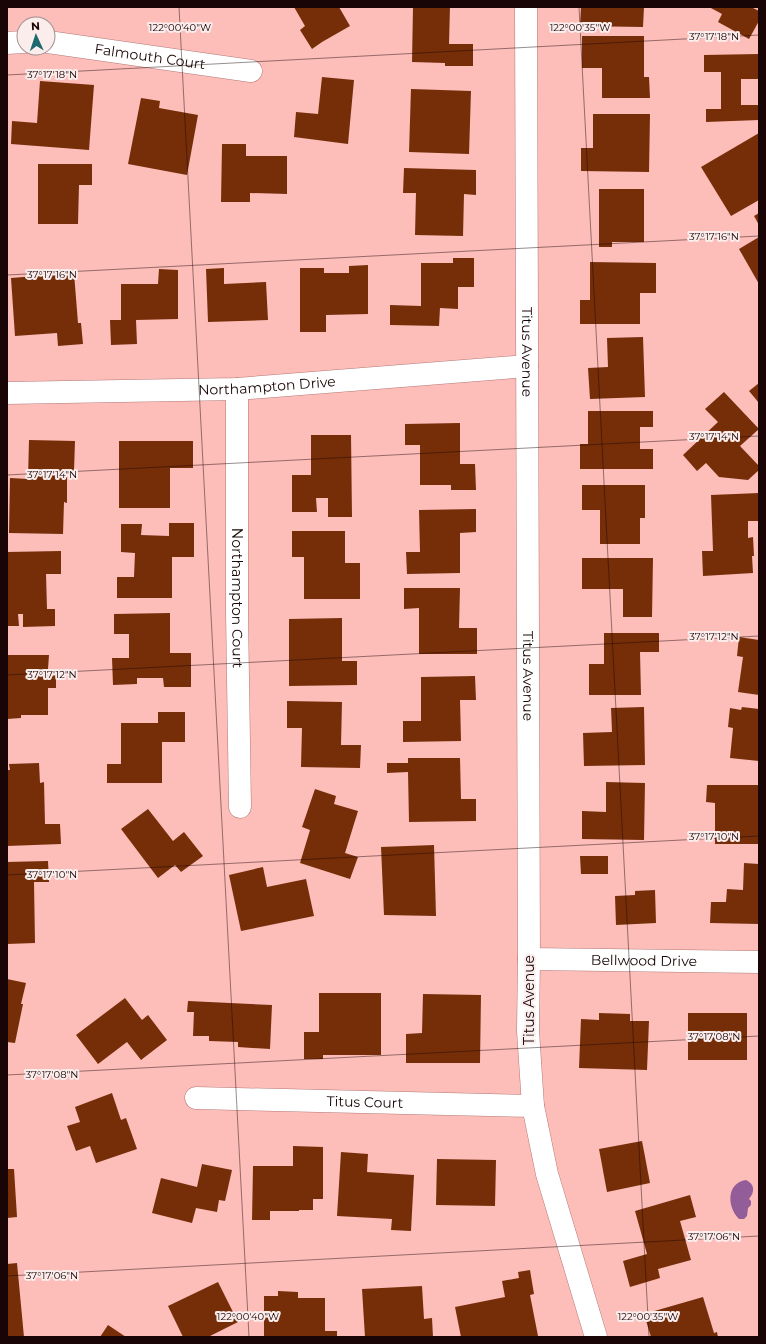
<svg xmlns="http://www.w3.org/2000/svg" width="766" height="1344" viewBox="0 0 766 1344" font-family="Montserrat,sans-serif">
<style>
.water{fill:#935d9a}
.building{fill:#762e09}
.lines{fill:none;stroke-linecap:round;stroke-linejoin:round}
.street-casing{stroke:#b37976;stroke-width:23}
.street{stroke:#fff;stroke-width:22}
.ticks{fill:none;stroke:#190505;stroke-width:1;stroke-opacity:0.45}
.labels{text-anchor:middle;dominant-baseline:central;stroke-width:4;stroke-linejoin:round;paint-order:stroke}
.street-label{font-size:14px;fill:#190505;stroke:#faedec}
.ticks-label{font-size:10px;text-anchor:middle;fill:#190505;stroke:#faedec;stroke-width:4;stroke-linejoin:round;paint-order:stroke}
</style>
<rect width="100%" height="100%" fill="#fdbdb9"/>
<!-- water -->
<path class="water" d="M746 1180C755 1184 755 1192 749 1199L751 1201V1205L748 1208 747 1216 744 1219H739C727 1207 726 1183 746 1180Z"/>
<!-- building -->
<g class="building">
<path d="M294 7H339L350 26 322 42 312 49 300 30 305 26Z"/>
<path d="M413 7H450L449 44H473V66H445V63L412 62Z"/>
<path d="M581 7H644L643 27 580 26Z"/>
<path d="M709 7H751L759 11V21L749 39 718 22 722 14Z"/>
<path d="M582 36H644V77H649L650 98H602V68H582Z"/>
<path d="M759 54V79H741V105H759V120L706 122V109H721V72H704V55Z"/>
<path d="M322 77 354 80 348 144 294 137 296 112 318 114Z"/>
<path d="M40 81 94 85 89 150 11 144 12 121 37 123Z"/>
<path d="M411 89 471 91 469 154 409 152Z"/>
<path d="M141 98 160 101 159 108 198 115 187 175 128 164Z"/>
<path d="M593 114H650L649 172 581 171V148H593Z"/>
<path d="M759 133V200L731 216 701 167Z"/>
<path d="M222 144H246V156H287V194L250 193V202H221Z"/>
<path d="M38 164H92V185H79L78 224H38Z"/>
<path d="M404 168 476 170V195L464 194 463 236 415 235 416 193H403Z"/>
<path d="M599 189H644V242H612V247H599Z"/>
<path d="M759 213V225L754 216Z"/>
<path d="M759 237V284L739 249Z"/>
<path d="M453 258H474V287H458V309L440 308 439 326 390 325V305L421 306V263H453Z"/>
<path d="M590 262 656 263V293H640V324H580V300H590Z"/>
<path d="M368 265V314L326 315V332H300V268H324V273H349V266Z"/>
<path d="M224 268V284L266 282 268 320 208 322 206 269Z"/>
<path d="M159 269 178 270V319L136 320 137 344 111 345 110 320H121V284H158Z"/>
<path d="M74 273 78 323H81L83 344 58 346 57 333 15 336 11 278Z"/>
<path d="M643 337 645 397 590 399 588 368 608 367 607 338Z"/>
<path d="M759 383V403L749 391Z"/>
<path d="M724 392 759 429 740 446 759 466V470L748 480 719 477 706 463 697 471 683 455 718 422 705 409Z"/>
<path d="M588 411H653V427H640V449H653V469H580V444H588Z"/>
<path d="M460 423V464H475L476 490H451V485H420V445H405V424Z"/>
<path d="M311 435H351L352 517H328V498H316L317 512H292V475H311Z"/>
<path d="M29 440 75 441 74 471H67V503L64 502 63 534 9 533 10 478 28 479Z"/>
<path d="M119 441H193V468H170V508H119Z"/>
<path d="M582 485H645V518H640V544H600V510H582Z"/>
<path d="M759 493V521H748V538L753 537 754 556H752L753 573 703 576 702 551H713L711 495Z"/>
<path d="M476 509V532L460 533V573L407 574 406 552H420L419 510Z"/>
<path d="M169 523H194V557H172V598H117V577H134L135 553 121 552V524H142L141 535 169 536Z"/>
<path d="M292 531H345V563H360V599H304V557H292Z"/>
<path d="M61 551V574H46L47 609H55V626L23 627V614H18L19 626H7V552Z"/>
<path d="M582 558H653L652 617H623V589H582Z"/>
<path d="M404 588H460L459 628H477V654H419V608L404 609Z"/>
<path d="M170 613V653H191V687H164L163 678H137V684L113 685 112 658H129V634H114V614Z"/>
<path d="M342 618V661H357V685L289 686V619Z"/>
<path d="M604 633H659V652H640L641 695H589V664H604Z"/>
<path d="M739 637 759 640V695L738 692 743 657 737 656Z"/>
<path d="M7 655H49L48 669H56V688H48V715H21V718L7 719Z"/>
<path d="M475 676 476 700H460L461 741 403 742V721H421V677Z"/>
<path d="M287 701 342 702 341 745H361L360 768 301 767 302 728H287Z"/>
<path d="M644 707 645 765 584 766 583 733 612 732 611 708Z"/>
<path d="M742 707 759 709V761L730 758 733 728 728 727 730 708 741 710Z"/>
<path d="M158 712H185V742H162V783H107V764H121V723H158Z"/>
<path d="M408 758H460L461 799H476V821L409 822 408 772 387 773V763H408Z"/>
<path d="M39 763 40 783 44 782 45 824H60L61 844 7 846V770H10L9 764Z"/>
<path d="M606 782 645 783 644 840 582 839V811L606 812Z"/>
<path d="M707 785H759V844H715V803L706 802Z"/>
<path d="M315 789 336 796 334 804 358 811 345 853 358 857 350 879 300 863 310 830 302 827Z"/>
<path d="M148 809 173 841 184 832 203 856 181 872 175 865 158 878 121 829Z"/>
<path d="M434 845 436 916 384 915 381 847Z"/>
<path d="M580 856H608V874H581Z"/>
<path d="M48 861 49 882H34L35 943 7 944V862Z"/>
<path d="M744 863 759 864V924L710 923 711 902H726L727 889 743 890Z"/>
<path d="M263 867 267 887 306 879 314 916 241 931 229 875Z"/>
<path d="M655 890 656 923 616 925 615 896 635 895V891Z"/>
<path d="M7 979 26 983 21 1004H23L15 1043 7 1042Z"/>
<path d="M319 993H381V1055H323V1059H304V1032H319Z"/>
<path d="M423 994 481 995 480 1063H406V1034L422 1033Z"/>
<path d="M125 998 142 1020 148 1015 167 1040 141 1060 127 1042 98 1064 76 1035Z"/>
<path d="M188 1001 272 1005 270 1049 238 1047V1042L209 1041V1036H193L194 1012H187Z"/>
<path d="M599 1013 630 1014V1021H649L647 1070 579 1068 581 1019 599 1020Z"/>
<rect x="688" y="1013" width="59" height="47"/>
<path d="M112 1093 121 1120 126 1118 137 1149 96 1163 90 1146 76 1151 67 1126 80 1122 75 1107Z"/>
<path d="M642 1141 650 1183 607 1192 599 1149Z"/>
<path d="M293 1146 323 1147V1199H313V1210H299V1211H270V1220H252L253 1166H293Z"/>
<path d="M341 1152 368 1154 367 1172 414 1175 411 1231 391 1230 392 1219 337 1216Z"/>
<path d="M437 1159 496 1160 495 1206 436 1205Z"/>
<path d="M202 1164 232 1170 225 1201 219 1200 217 1212 196 1208 192 1223 152 1213 161 1178 197 1187Z"/>
<path d="M7 1169H14L17 1217 7 1218Z"/>
<path d="M690 1195 696 1217 680 1221 691 1260 658 1269 660 1278 630 1287 623 1261 647 1254 635 1211Z"/>
<path d="M17 1263 24 1337H7V1264Z"/>
<path d="M530 1270 534 1294 530 1295 538 1336 531 1337H461L455 1307 505 1297 502 1281 519 1278 518 1272Z"/>
<path d="M218 1282 238 1322 208 1337H183L168 1306Z"/>
<path d="M422 1286 424 1319 432 1318 433 1337H365L362 1289Z"/>
<path d="M278 1291 298 1292V1298H325V1331H337V1337H264V1296H278Z"/>
<path d="M703 1297 714 1333 717 1332 718 1337H651L644 1314Z"/>
<path d="M108 1325 126 1337H100Z"/>
</g>
<g class="lines">
<!-- street casing -->
<g class="street-casing">
<g id="street">
<path id="s1" d="M526 7 529 959 528 1031 533 1106 547 1174 596 1337"/>
<path id="s2" d="M48 42 251 71"/>
<path d="M7 43 24 42"/>
<path id="s3" d="M237 389V614L240 807"/>
<path id="s4" d="M7 393 237 389 527 366"/>
<path id="s5" d="M529 959 759 962"/>
<path id="s6" d="M196 1098 533 1106"/>
</g>
</g>
<!-- street -->
<use href="#street" class="street"/>
</g>
<!-- ticks -->
<path class="ticks" d="M179 7 249 1337M579 7 649 1337M7 75 759 35M7 275 759 236M7 475 759 436M7 675 759 636M7 875 759 836M7 1075 759 1036M7 1276 759 1236"/>
<g class="labels">
<!-- street labels -->
<g class="street-label">
<text stroke="none"><textPath href="#s2" startOffset="103">Falmouth Court</textPath></text>
<text stroke="none"><textPath href="#s1" startOffset="345">Titus Avenue</textPath></text>
<text stroke="none"><textPath href="#s4" startOffset="260">Northampton Drive</textPath></text>
<text stroke="none"><textPath href="#s3" startOffset="209">Northampton Court</textPath></text>
<text stroke="none"><textPath href="#s1" startOffset="669">Titus Avenue</textPath></text>
<text stroke="none"><textPath href="#s5" startOffset="115">Bellwood Drive</textPath></text>
<text transform="translate(529 1000) rotate(-90)">Titus Avenue</text>
<text stroke="none"><textPath href="#s6" startOffset="169">Titus Court</textPath></text>
</g>
</g>
<g class="ticks-label">
<text x="180" y="31">122°00'40"W</text>
<text x="580" y="31">122°00'35"W</text>
<text x="714" y="40">37°17'18"N</text>
<text x="52" y="78">37°17'18"N</text>
<text x="714" y="240">37°17'16"N</text>
<text x="52" y="278">37°17'16"N</text>
<text x="714" y="440">37°17'14"N</text>
<text x="52" y="478">37°17'14"N</text>
<text x="714" y="640">37°17'12"N</text>
<text x="52" y="678">37°17'12"N</text>
<text x="714" y="840">37°17'10"N</text>
<text x="52" y="878">37°17'10"N</text>
<text x="714" y="1040">37°17'08"N</text>
<text x="52" y="1078">37°17'08"N</text>
<text x="714" y="1240">37°17'06"N</text>
<text x="52" y="1279">37°17'06"N</text>
<text x="248" y="1320">122°00'40"W</text>
<text x="648" y="1320">122°00'35"W</text>
</g>
<!-- border -->
<rect width="766" height="1344" fill="none" stroke="#190505" stroke-width="16"/>
<!-- north arrow -->
<g transform="translate(36 36) rotate(357)"><circle r="19" fill="#faedec" stroke="#a09090"/>
<path d="M0-3L7 15L0 10L-7 15Z" fill="#1c696f"/>
<text y="-6" font-size="11" font-weight="bold" text-anchor="middle" fill="#190505">N</text>
</g>
</svg>
